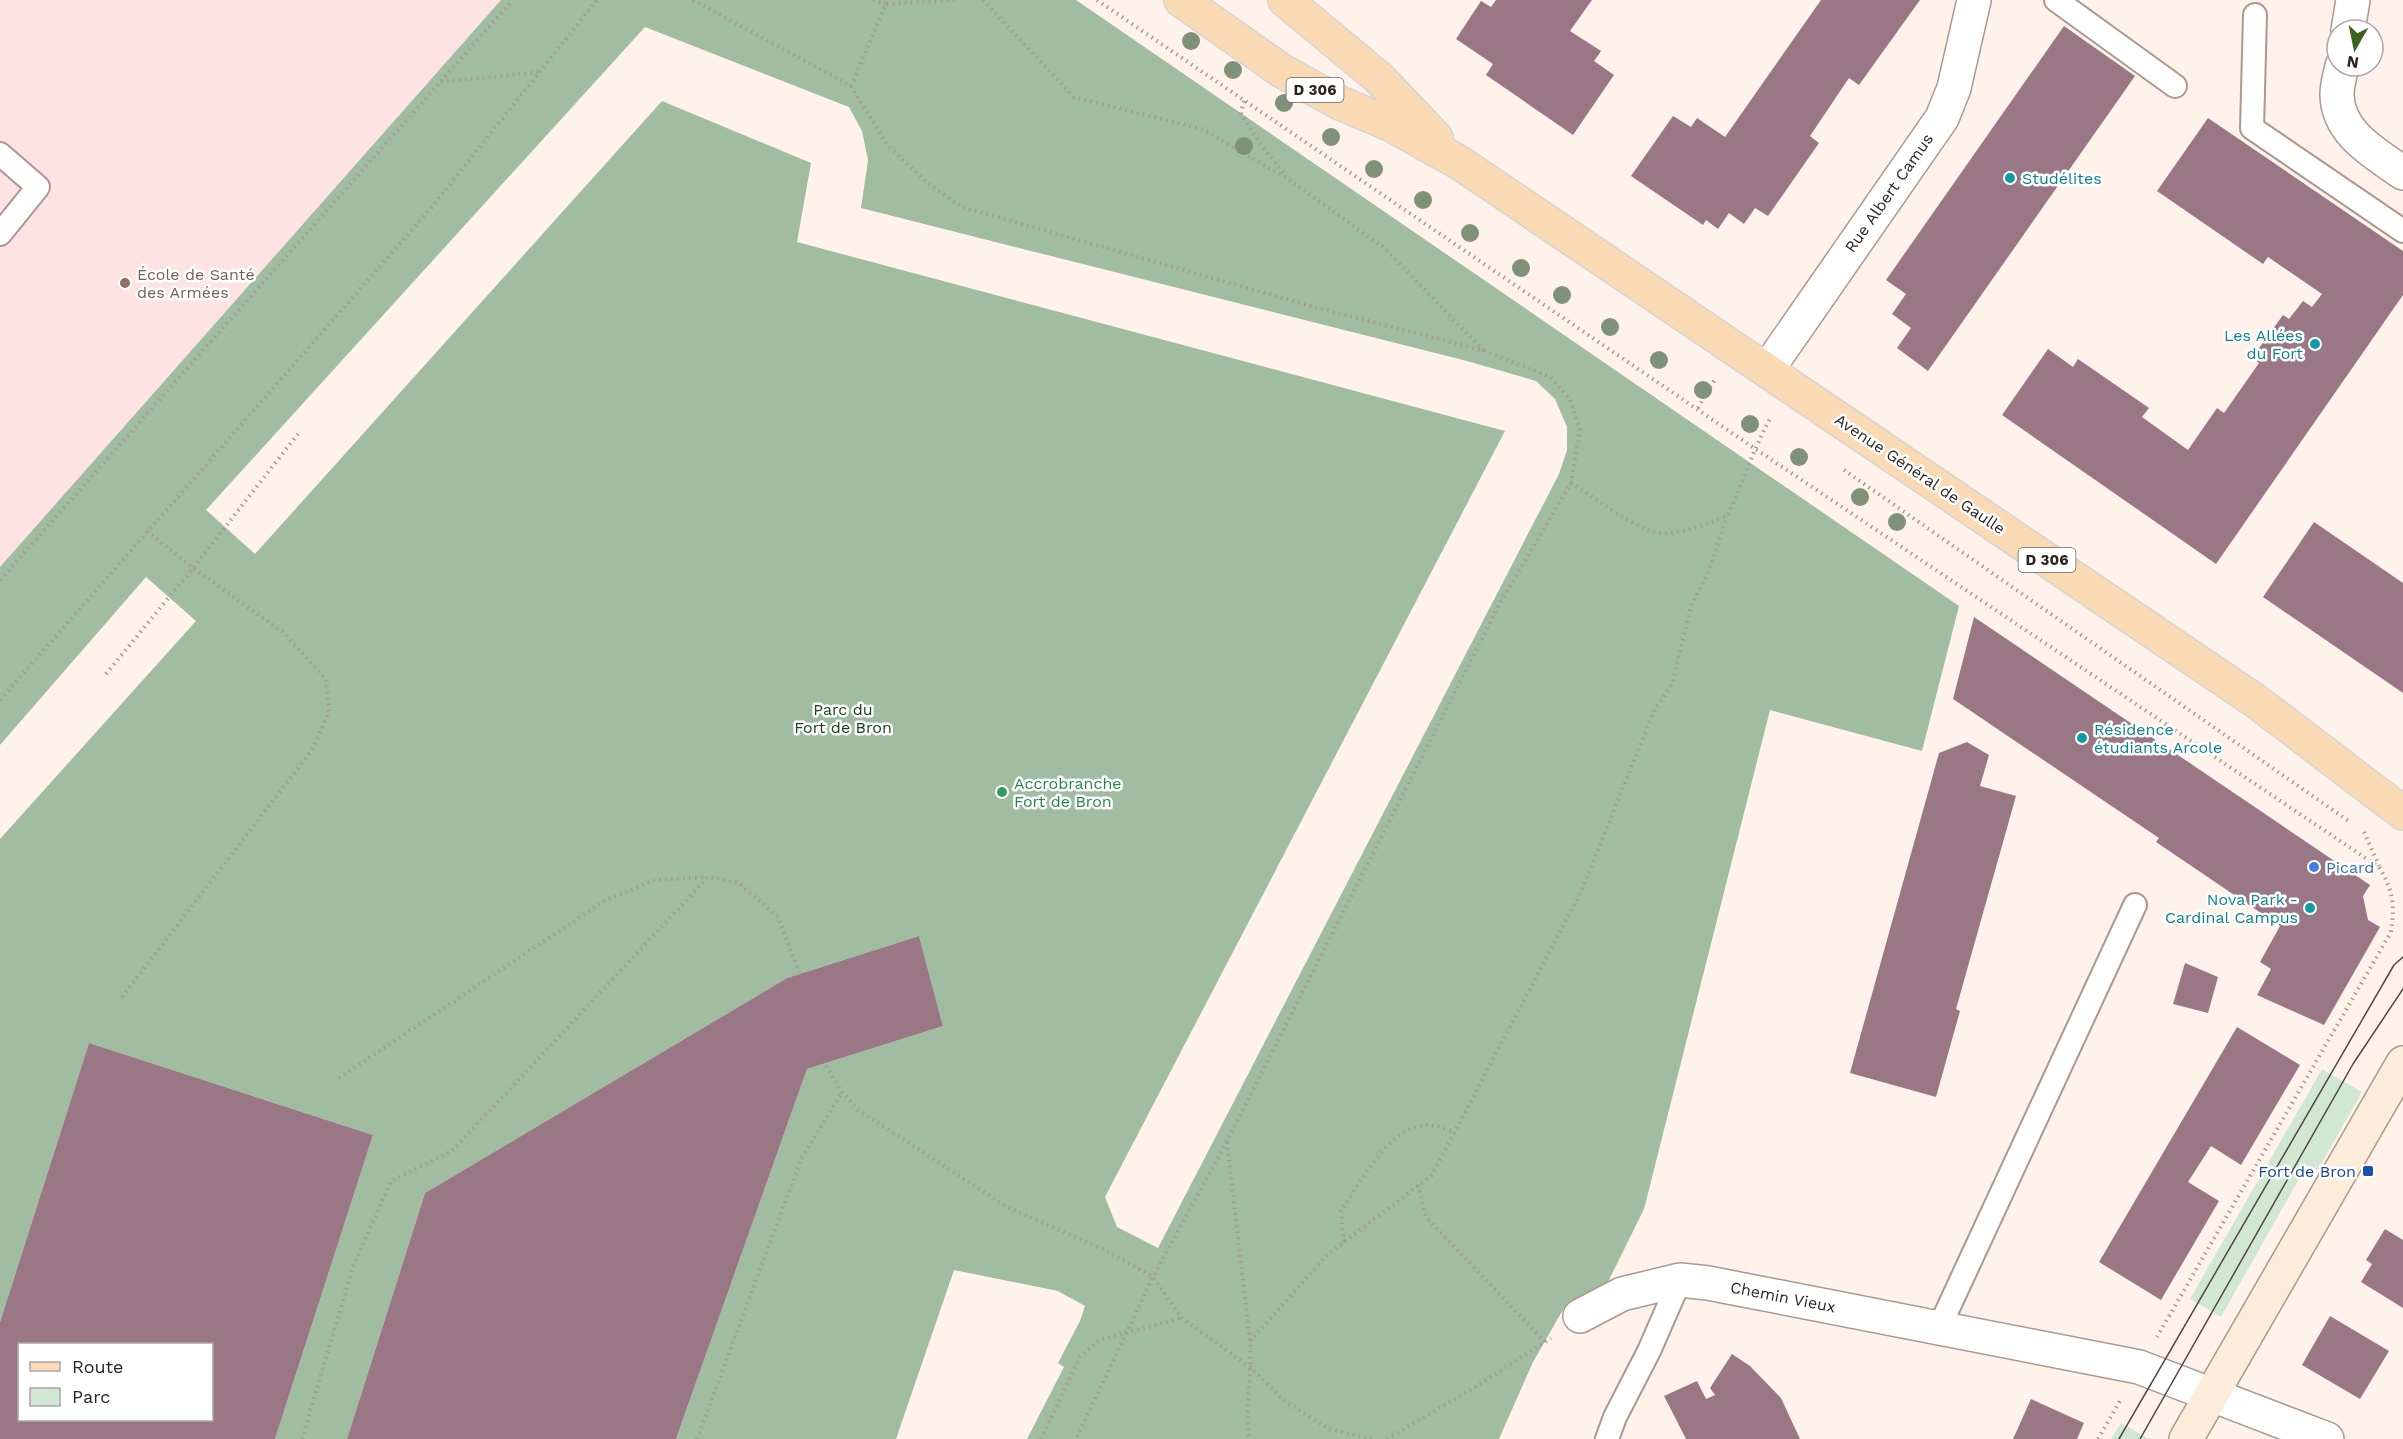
<svg xmlns="http://www.w3.org/2000/svg" width="2403" height="1439" viewBox="0 0 2403 1439" font-family="'Work Sans',sans-serif">
<style>
.education{fill:#fee3e5}
.green{fill:#d1e7d2}
.forest{fill:#a0bca1;fill-rule:evenodd}
.building{fill:#9a7785;fill-rule:evenodd}
.lines{fill:none;stroke-linecap:round;stroke-linejoin:round}
.lane-casing{stroke:#ac998c;stroke-width:26}
.street-casing{stroke:#ac998c;stroke-width:36}
.secondary-casing{stroke:#ac998c;stroke-width:36}
.primary-casing{stroke:#d5d3d2;stroke-width:36}
.path{stroke:#a59b94;stroke-width:4;stroke-dasharray:1.5 4.5;stroke-linecap:butt}
.lane{stroke:#fff;stroke-width:22}
.street{stroke:#fff;stroke-width:33}
.secondary{stroke:#fcecda;stroke-width:33}
.primary{stroke:#f9dab5;stroke-width:33}
.tram{stroke:#504742;stroke-width:1.5}
.tree{fill:#7f9179}
.culture-dot{fill:#0f9aa8;stroke:#fff;stroke-width:2}
.education-dot{fill:#8d6e63;stroke:#fff;stroke-width:2}
.leisure-dot{fill:#2e9e5b;stroke:#fff;stroke-width:2}
.shop-dot{fill:#3f7fe0;stroke:#fff;stroke-width:2}
.transit-dot{fill:#1a4fb4;stroke:#fff;stroke-width:2}
.labels{text-anchor:middle;dominant-baseline:central;stroke-width:5;stroke-linejoin:round;paint-order:stroke}
.shield{fill:#fff;stroke:#6b6662;stroke-width:1.5}
.shield-label{font-size:15px;font-weight:bold;fill:#2c241f}
.culture-label{font-size:16px;fill:#0d838f;stroke:#fff;text-anchor:start}
.street-label{font-size:16px;fill:#2c241f;stroke:#fff}
.education-label{font-size:16px;fill:#785e54;stroke:#fff;text-anchor:start}
.park-label{font-size:16px;fill:#17421d;stroke:#fff}
.leisure-label{font-size:16px;fill:#27864d;stroke:#fff;text-anchor:start}
.shop-label{font-size:16px;fill:#366cbe;stroke:#fff;text-anchor:start}
.transit-label{font-size:16px;fill:#164399;stroke:#fff;text-anchor:end}
</style>
<rect width="100%" height="100%" fill="#fef2ea"/>
<!-- education -->
<path class="education" d="M0 0H501L0 567Z"/>
<!-- green -->
<g class="green">
<path d="M2322 1069 2362 1092 2318 1170 2307 1165 2221 1317 2190 1299Z"/>
<path d="M2121 1423 2149 1439H2111Z"/>
</g>
<!-- forest -->
<path class="forest" d="M501 0H1076L1959 606 1922 751 1770 710 1644 1209 1608 1282 1564 1308 1533 1362 1499 1439H1027L1064 1367 1058 1363 1080 1321 1085 1306 1058 1291 954 1270 896 1439H676L807 1069 943 1026 919 936 787 978 425 1193 347 1439H275L373 1135 89 1043 0 1322V839L196 621 146 577 0 745V567ZM645 27 849 107 862 131 868 160 861 208 1467 361 1536 381 1555 399 1567 427V450L1559 474 1158 1248 1117 1227 1105 1197 1505 431 797 242 811 163 662 101 255 554 206 510Z"/>
<!-- building -->
<g class="building">
<path d="M1496 0H1592L1570 31 1601 51 1594 61 1614 75 1573 135 1486 75 1493 64 1456 39 1481 1 1491 7Z"/>
<path d="M1821 0H1920L1859 85 1849 78 1810 136 1819 143 1768 216 1755 208 1744 224 1729 213 1718 229 1706 220 1703 225 1631 176 1673 116 1691 127 1697 118 1725 137Z"/>
<path d="M2064 26 2135 76 1928 371 1897 348 1911 328 1892 314 1906 294 1886 280Z"/>
<path d="M2208 118 2403 251V295L2216 564 2002 415 2048 349 2073 367 2078 359 2149 408 2142 417 2188 450 2217 408 2224 413 2259 363 2252 358 2283 315 2289 319 2303 301 2312 307 2322 294 2268 257 2263 264 2157 191Z"/>
<path d="M2314 522 2403 583V693L2263 597Z"/>
<path d="M1974 617 2370 885 2363 896 2368 920 2380 927 2324 1025 2257 995 2271 969 2260 962 2280 926 2156 842 2159 838 1953 699Z"/>
<path d="M1967 742 1989 755 1980 786 2016 796 1956 1009 1960 1011 1936 1097 1850 1073 1939 753Z"/>
<path d="M919 936 943 1026 807 1069 676 1439H347L425 1193 787 978Z"/>
<path d="M2185 963 2218 977 2208 1013 2173 1004Z"/>
<path d="M2237 1027 2300 1065 2241 1165 2211 1146 2188 1182 2219 1201 2161 1300 2099 1262Z"/>
<path d="M89 1043 373 1135 275 1439H0V1322ZM20 1344H212V1420H20Z"/>
<path d="M2385 1229 2403 1240V1308L2361 1282 2372 1264 2366 1260Z"/>
<path d="M2330 1316 2389 1351 2360 1399 2302 1365Z"/>
<path d="M1732 1354 1750 1366 1781 1398 1800 1439H1686L1664 1396 1697 1381 1706 1399 1715 1395 1710 1388Z"/>
<path d="M2031 1399 2084 1423 2077 1439H2013Z"/>
</g>
<g class="lines">
<!-- lane casing -->
<g class="lane-casing">
<g id="lane">
<path d="M2056 0 2175 86"/>
<path d="M2255 15 2252 128 2403 231"/>
<path d="M0 154 38 187 0 234"/>
<path d="M1939 1328 2135 905"/>
<path d="M1607 1439 1615 1417 1649 1351 1680 1280"/>
</g>
</g>
<!-- street casing -->
<g class="street-casing">
<g id="street">
<path d="M2348 30 2353 0"/>
<path d="M2342 66C2340 75 2337 85 2337 94 2337 133 2375 153 2403 173"/>
<path d="M1767 370 1942 118 1954 88 1974 0"/>
<path d="M1580 1316 1622 1294 1680 1280 1708 1283 2139 1367 2327 1439"/>
</g>
</g>
<!-- secondary casing -->
<g class="secondary-casing">
<path id="secondary" d="M2186 1439 2403 1063"/>
</g>
<!-- primary casing -->
<g class="primary-casing">
<g id="primary">
<path d="M1181 0 1282 71 1340 103 1392 125 1460 163 2257 702 2403 813"/>
<path d="M1285 0 1379 78 1436 138"/>
</g>
</g>
<!-- path -->
<g class="path">
<path d="M693 0 851 86 888 146 930 185 962 207 1307 305 1485 351 1550 377 1570 399 1580 430 1571 483 1500 603 1227 1141 1153 1277 1076 1439"/>
<path d="M873 0 886 4"/>
<path d="M983 0 1074 97 1202 129 1288 179 1384 248 1484 351"/>
<path d="M1097 0 1754 448 2379 867C2393 890 2395 904 2391 932L2157 1337"/>
<path d="M441 82 539 72"/>
<path d="M851 86 886 4 954 0"/>
<path d="M1244 101 1241 113 1259 142 1286 176"/>
<path d="M1698 408 1715 379"/>
<path d="M1844 470 2350 822"/>
<path d="M1571 483C1594 497 1634 529 1660 533 1679 535 1709 523 1727 516 1743 483 1753 449 1771 417"/>
<path d="M0 580 513 0"/>
<path d="M106 674 193 568 298 434"/>
<path d="M0 700 431 208 597 0"/>
<path d="M2364 832 2379 866"/>
<path d="M122 997 312 750 329 712 326 679 284 633 193 568 147 531"/>
<path d="M826 1066 842 1092 858 1110 1007 1207 1105 1250 1153 1277 1182 1318 1252 1369 1283 1400 1329 1429 1372 1439"/>
<path d="M339 1078 604 901 655 880 707 877"/>
<path d="M1227 1142 1250 1341C1252 1374 1245 1406 1249 1439"/>
<path d="M1418 1185 1426 1217 1545 1342"/>
<path d="M1344 1242 1341 1211C1361 1182 1388 1127 1427 1125 1436 1125 1447 1130 1455 1132"/>
<path d="M1250 1341 1327 1255 1432 1175 1581 892 1654 711 1672 684 1691 606 1708 573 1727 516"/>
<path d="M302 1439 353 1267 391 1181 452 1151 708 877 739 883 778 917 799 972"/>
<path d="M697 1439 801 1159 842 1092"/>
<path d="M1041 1439 1080 1357 1099 1340 1182 1318"/>
<path d="M1387 1439 1477 1386 1551 1338"/>
<path d="M2098 1439 2120 1401"/>
</g>
<!-- lane -->
<use href="#lane" class="lane"/>
<!-- street -->
<use href="#street" class="street"/>
<!-- secondary -->
<use href="#secondary" class="secondary"/>
<!-- primary -->
<use href="#primary" class="primary"/>
<!-- tram -->
<g class="tram">
<path d="M2119 1439 2394 965 2403 957"/>
<path d="M2140 1439 2353 1064 2403 989"/>
</g>
</g>
<!-- trees -->
<g class="tree">
<circle cx="1191" cy="41" r="9"/>
<circle cx="1233" cy="70" r="9"/>
<circle cx="1284" cy="103" r="9"/>
<circle cx="1331" cy="137" r="9"/>
<circle cx="1244" cy="146" r="9"/>
<circle cx="1374" cy="169" r="9"/>
<circle cx="1423" cy="200" r="9"/>
<circle cx="1470" cy="233" r="9"/>
<circle cx="1521" cy="268" r="9"/>
<circle cx="1562" cy="295" r="9"/>
<circle cx="1610" cy="327" r="9"/>
<circle cx="1659" cy="360" r="9"/>
<circle cx="1703" cy="390" r="9"/>
<circle cx="1750" cy="424" r="9"/>
<circle cx="1799" cy="457" r="9"/>
<circle cx="1860" cy="497" r="9"/>
<circle cx="1897" cy="522" r="9"/>
</g>
<!-- markers -->
<g class="culture-dot">
<circle cx="2010" cy="178" r="6"/>
<circle cx="2315" cy="344" r="6"/>
<circle cx="2082" cy="738" r="6"/>
<circle cx="2310" cy="908" r="6"/>
</g>
<circle class="education-dot" cx="125" cy="283" r="6"/>
<circle class="leisure-dot" cx="1002" cy="792" r="6"/>
<circle class="shop-dot" cx="2314" cy="867" r="6"/>
<rect class="transit-dot" x="2362" y="1165" width="12" height="12" rx="3"/>
<g class="labels">
<!-- shield labels -->
<g class="shield">
<rect x="1286.5" y="78" width="57" height="24" rx="4.5"/>
<rect x="2018.5" y="548" width="57" height="24" rx="4.5"/>
</g>
<g class="shield-label">
<text x="1315" y="90">D 306</text>
<text x="2047" y="560">D 306</text>
</g>
<!-- culture labels -->
<g class="culture-label">
<text x="2022" y="178">Studélites</text>
<text x="2303" y="335" text-anchor="end">Les Allées<tspan x="2303" dy="18">du Fort</tspan></text>
<text x="2094" y="729">Résidence<tspan x="2094" dy="18">étudiants Arcole</tspan></text>
<text x="2298" y="899" text-anchor="end">Nova Park -<tspan x="2298" dy="18">Cardinal Campus</tspan></text>
</g>
<!-- street labels -->
<g class="street-label">
<text transform="translate(1889 193) rotate(-55)">Rue Albert Camus</text>
<text transform="translate(1920 474) rotate(34)">Avenue Général de Gaulle</text>
<text transform="translate(1783 1297) rotate(11)">Chemin Vieux</text>
</g>
<!-- education labels -->
<g class="education-label">
<text x="137" y="274">École de Santé<tspan x="137" dy="18">des Armées</tspan></text>
</g>
<!-- park labels -->
<g class="park-label">
<text x="843" y="709">Parc du<tspan x="843" dy="18">Fort de Bron</tspan></text>
</g>
<!-- leisure labels -->
<g class="leisure-label">
<text x="1014" y="783">Accrobranche<tspan x="1014" dy="18">Fort de Bron</tspan></text>
</g>
<!-- shop labels -->
<g class="shop-label">
<text x="2326" y="867">Picard</text>
</g>
<!-- transit labels -->
<g class="transit-label">
<text x="2356" y="1171">Fort de Bron</text>
</g>
</g>
<!-- legend -->
<rect x="18" y="1343" width="195" height="78" fill="#ffffff" stroke="#aba7a5" stroke-width="1.5"/>
<rect x="30" y="1362" width="30" height="9" fill="#f9dab5" stroke="#aba7a5" stroke-width="1.5"/>
<text x="72" y="1373" font-size="18" fill="#2c241f">Route</text>
<rect x="30" y="1388" width="30" height="18" fill="#d1e7d2" stroke="#aba7a5" stroke-width="1.5"/>
<text x="72" y="1403" font-size="18" fill="#2c241f">Parc</text>
<!-- north arrow -->
<g transform="translate(2355 48) rotate(189)"><circle r="28" fill="#ffffff" stroke="#aba7a5" stroke-width="1.5"/>
<path d="M0-4.5L10 22L0 15L-10 22Z" fill="#396420"/>
<text y="-9" font-size="16" font-weight="bold" text-anchor="middle" fill="#2c241f">N</text>
</g>
</svg>
